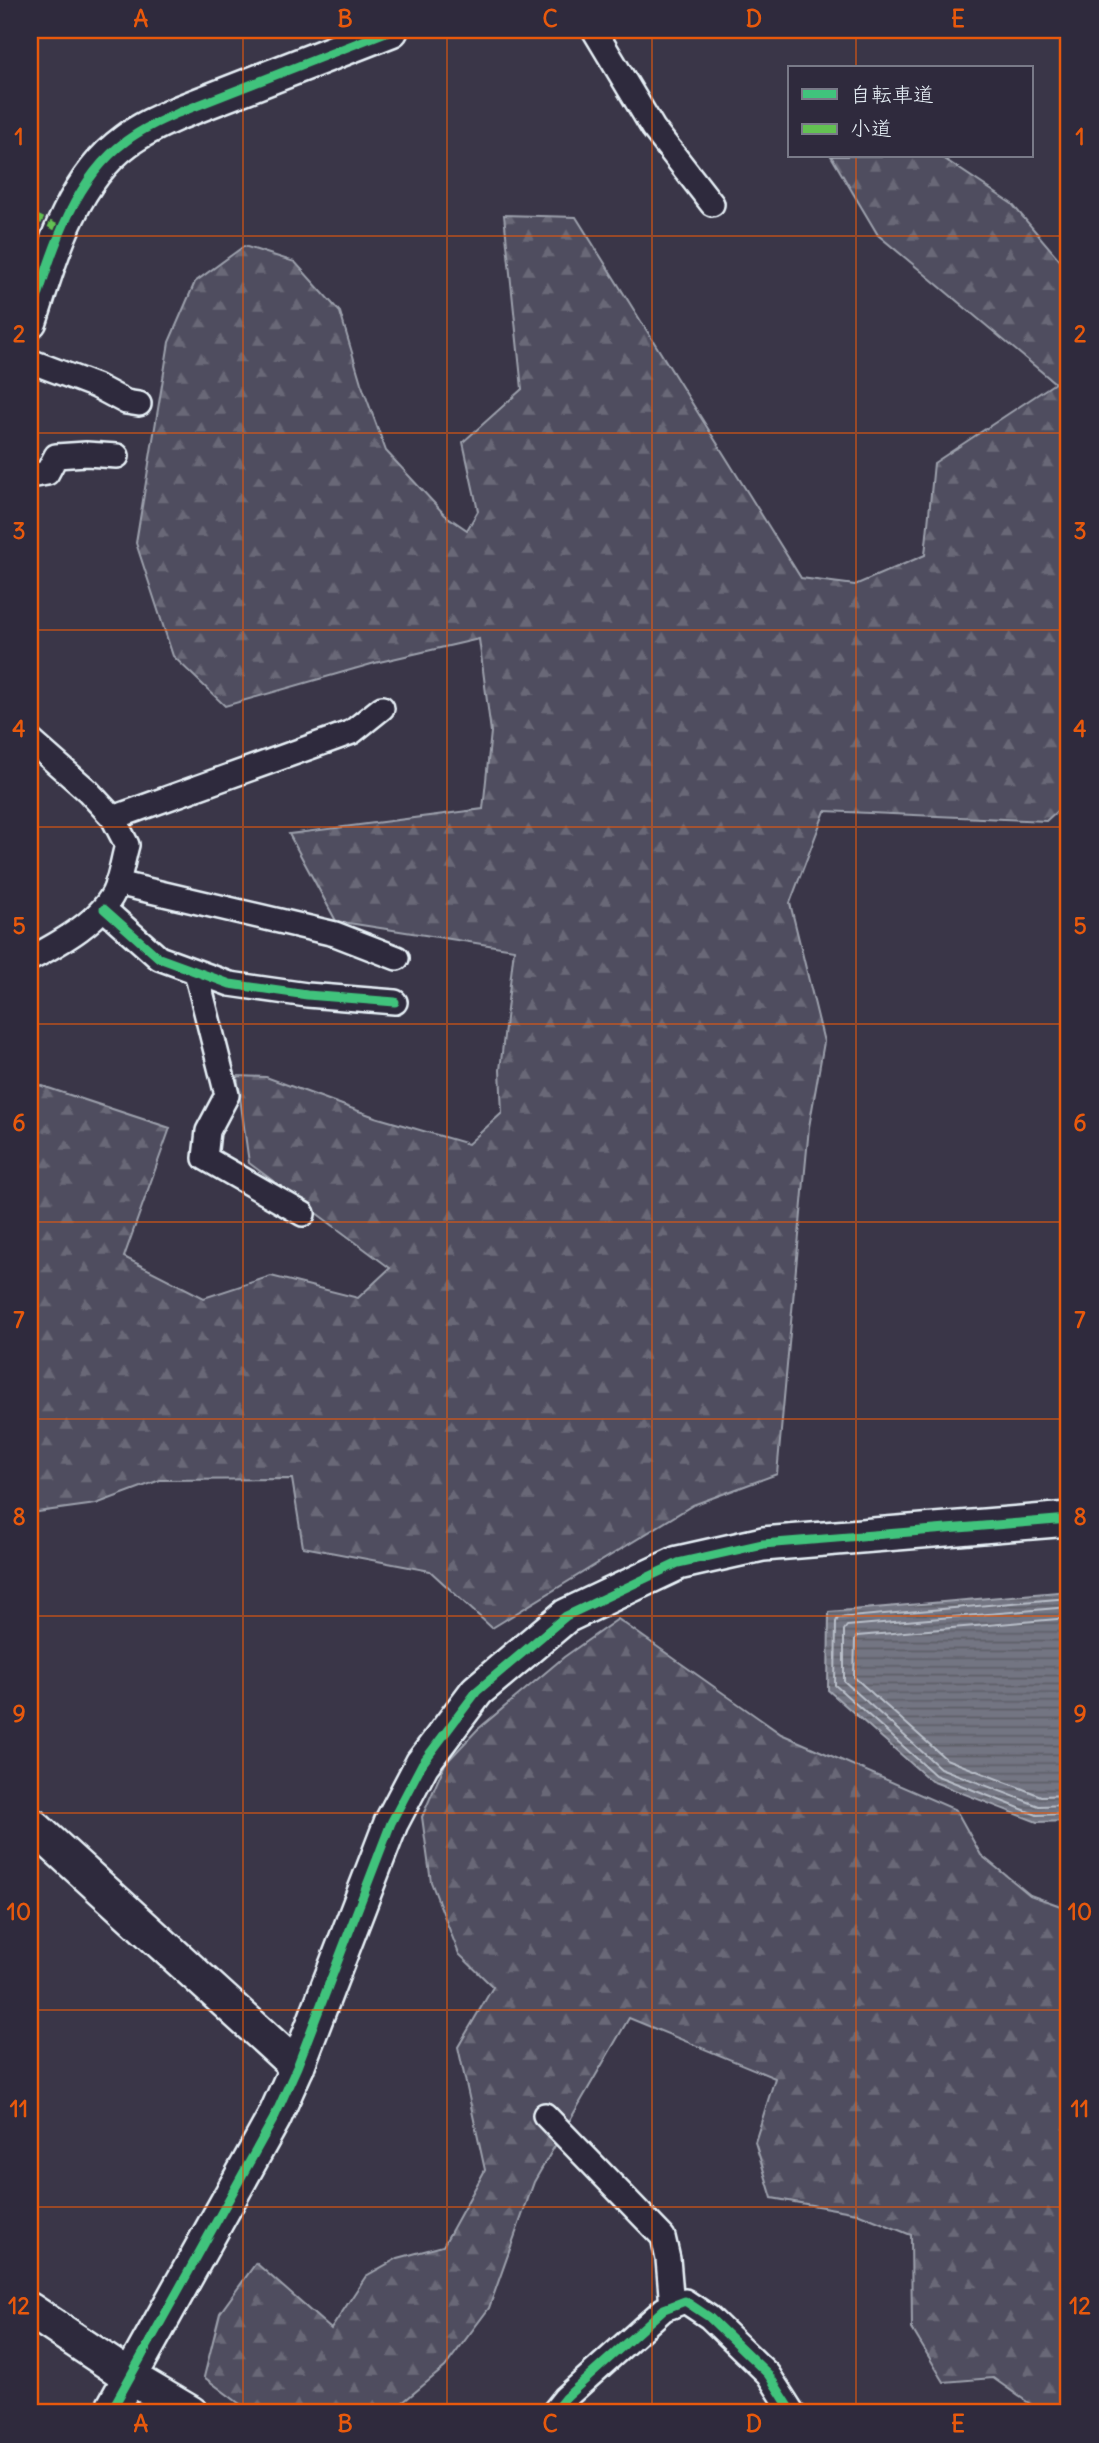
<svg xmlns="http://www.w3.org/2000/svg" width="1099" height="2443" viewBox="0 0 1099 2443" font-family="Delius,'Klee One',sans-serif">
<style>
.forest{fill:url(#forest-firs);stroke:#9ca0ac;stroke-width:2}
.water{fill:url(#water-rules);stroke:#a2a6b1;stroke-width:2}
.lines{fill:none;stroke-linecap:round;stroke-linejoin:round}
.shore{stroke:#b9bfc9;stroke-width:2}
.street-casing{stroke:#e8f1f8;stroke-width:28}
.secondary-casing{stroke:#e8f1f8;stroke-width:38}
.street{stroke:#2f2a3d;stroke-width:23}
.secondary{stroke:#2f2a3d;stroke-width:33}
.quiet{stroke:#63c152;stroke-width:7;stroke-dasharray:14 7;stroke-linecap:butt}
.cycleway-casing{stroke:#2f2a3d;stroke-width:13}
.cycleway{stroke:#40c37c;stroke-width:9}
.grid{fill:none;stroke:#e8590c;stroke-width:2;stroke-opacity:0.55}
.neatline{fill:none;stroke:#e8590c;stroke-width:2.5}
.grid-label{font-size:23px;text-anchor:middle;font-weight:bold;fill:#e8590c}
</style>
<defs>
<pattern id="forest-firs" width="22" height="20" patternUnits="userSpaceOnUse" patternTransform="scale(1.75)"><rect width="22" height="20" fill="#504e5f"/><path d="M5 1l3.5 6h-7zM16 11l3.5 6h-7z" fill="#696877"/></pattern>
<pattern id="water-rules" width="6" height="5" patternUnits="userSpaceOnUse" patternTransform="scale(1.75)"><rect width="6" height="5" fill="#737482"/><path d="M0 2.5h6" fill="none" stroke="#5f6069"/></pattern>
</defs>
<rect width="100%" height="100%" fill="#3a3648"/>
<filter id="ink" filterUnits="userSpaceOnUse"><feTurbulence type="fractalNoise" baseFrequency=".0143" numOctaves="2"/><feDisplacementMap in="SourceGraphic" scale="14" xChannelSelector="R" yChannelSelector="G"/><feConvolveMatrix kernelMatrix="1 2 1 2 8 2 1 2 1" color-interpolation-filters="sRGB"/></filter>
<g filter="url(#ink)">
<!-- forest -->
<g class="forest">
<path d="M831 156H940L1012 204 1069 271V800L1046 821 825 811 790 903 824 1042 809 1127 777 1474 693 1505 492 1628 430 1571 303 1547 292 1479 160 1480 96 1504 30 1513V1082L170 1128 124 1257 204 1298 271 1276 358 1298 390 1268 249 1163 237 1076 266 1077 375 1117 468 1144 502 1113 500 1070 514 949 336 921 289 834 483 809 491 732 479 639 375 663 225 706 173 656 136 543 169 342 195 282 244 246 295 262 340 312 361 383 386 451 445 515 467 530 478 511 463 442 522 389 504 215 576 217 801 578 855 585 925 555 934 463 1055 383 878 235Z"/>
<path d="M618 1619 781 1734 956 1810 981 1855 1030 1895 1069 1909V2401L1040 2411 993 2378 944 2382 912 2329 911 2235 857 2213 772 2198 755 2142 775 2078 629 2018 534 2182 489 2308 445 2367 390 2413H252L204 2377 220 2313 256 2263 331 2329 366 2276 398 2258 443 2246 485 2170 458 2047 493 1987 459 1954 431 1882 422 1817 445 1764 477 1730 564 1657Z"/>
</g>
<!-- water -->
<path class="water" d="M1069 1591V1821L1037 1822 931 1781 828 1690 829 1612Z"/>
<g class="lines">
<!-- shore -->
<g class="shore">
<path d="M1069 1598 838 1618 836 1622 835 1685 935 1775 1037 1815 1069 1814"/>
<path d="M1069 1607 847 1626 844 1630V1681L940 1768 1039 1806 1069 1805"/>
<path d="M1069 1618 857 1636 855 1639 854 1677 946 1759 1041 1796 1069 1795"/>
</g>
<!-- street casing -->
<g class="street-casing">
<g id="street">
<path d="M594 30 653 128 712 204"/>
<path d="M30 361 96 386 126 402 139 404"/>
<path d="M30 476 47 473 56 456 86 454 117 456"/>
<path d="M30 740 88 791 113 818 127 845C123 859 121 874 116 887 105 919 58 944 30 959"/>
<path d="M113 818 352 732 382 708"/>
<path d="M117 883 335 934 397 958"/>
<path d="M104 909 159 958 230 984 307 995 395 1002"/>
<path d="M196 972 227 1095 208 1131 205 1158 303 1214"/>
<path d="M545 2115 663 2237 668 2259 672 2306"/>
<path d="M553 2413 565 2398 664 2309 685 2301 709 2317 768 2374 793 2413"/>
</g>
</g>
<!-- secondary casing -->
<g class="secondary-casing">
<g id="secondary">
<path d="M30 321C50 259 70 182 126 141 142 129 160 121 178 113L391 30"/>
<path d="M33 1826 297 2067"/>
<path d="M30 2310 130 2377 191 2413"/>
<path d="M110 2413 274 2118 297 2067 391 1823 422 1764 477 1691 566 1616 678 1563 763 1544 1069 1519"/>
</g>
</g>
<!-- street -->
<use href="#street" class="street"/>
<!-- secondary -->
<use href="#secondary" class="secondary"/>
<!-- quiet -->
<path class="quiet" d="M30 215 62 230"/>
<!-- cycleway casing -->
<g class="cycleway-casing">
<g id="cycleway">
<path d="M30 321C50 259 70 182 126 141 142 129 160 121 178 113L391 30"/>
<path d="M104 909 159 958 230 984 307 995 395 1002"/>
<path d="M110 2413 274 2118 297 2067 391 1823 422 1764 477 1691 566 1616 678 1563 763 1544 1069 1519"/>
<path d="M553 2413 565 2398 664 2309 685 2301 709 2317 768 2374 793 2413"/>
</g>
</g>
<!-- cycleway -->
<use href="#cycleway" class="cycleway"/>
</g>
</g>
<!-- grid -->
<path class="grid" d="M243 30V2413M447 30V2413M652 30V2413M856 30V68M856 156V2413M30 236H1069M30 433H1069M30 630H1069M30 827H1069M30 1024H1069M30 1222H1069M30 1419H1069M30 1616H1069M30 1813H1069M30 2010H1069M30 2207H1069"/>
<!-- margin -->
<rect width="1099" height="2443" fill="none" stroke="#2f2a3d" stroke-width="77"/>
<!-- legend -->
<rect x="788" y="66" width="245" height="91" fill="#2f2a3d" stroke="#797a88" stroke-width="2"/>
<rect x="802" y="89" width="35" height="10" fill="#40c37c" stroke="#797a88" stroke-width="2"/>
<text x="850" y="102" font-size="21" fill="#e8f1f8">自転車道</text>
<rect x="802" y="124" width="35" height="10" fill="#63c152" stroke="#797a88" stroke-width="2"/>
<text x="850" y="136" font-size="21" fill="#e8f1f8">小道</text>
<rect x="38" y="38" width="1022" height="2366" class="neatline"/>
<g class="grid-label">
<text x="141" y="27">A</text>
<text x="345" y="27">B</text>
<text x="550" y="27">C</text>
<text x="754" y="27">D</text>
<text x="958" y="27">E</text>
<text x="19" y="145">1</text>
<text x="1080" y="145">1</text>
<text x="19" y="342">2</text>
<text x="1080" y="342">2</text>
<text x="19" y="539">3</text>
<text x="1080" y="539">3</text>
<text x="19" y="737">4</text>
<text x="1080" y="737">4</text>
<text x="19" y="934">5</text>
<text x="1080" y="934">5</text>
<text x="19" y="1131">6</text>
<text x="1080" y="1131">6</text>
<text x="19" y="1328">7</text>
<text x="1080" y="1328">7</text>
<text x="19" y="1525">8</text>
<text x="1080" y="1525">8</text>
<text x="19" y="1722">9</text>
<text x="1080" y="1722">9</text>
<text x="19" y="1920">10</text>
<text x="1080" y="1920">10</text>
<text x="19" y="2117">11</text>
<text x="1080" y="2117">11</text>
<text x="19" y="2314">12</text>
<text x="1080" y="2314">12</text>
<text x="141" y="2432">A</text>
<text x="345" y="2432">B</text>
<text x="550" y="2432">C</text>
<text x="754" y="2432">D</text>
<text x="958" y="2432">E</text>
</g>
</svg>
